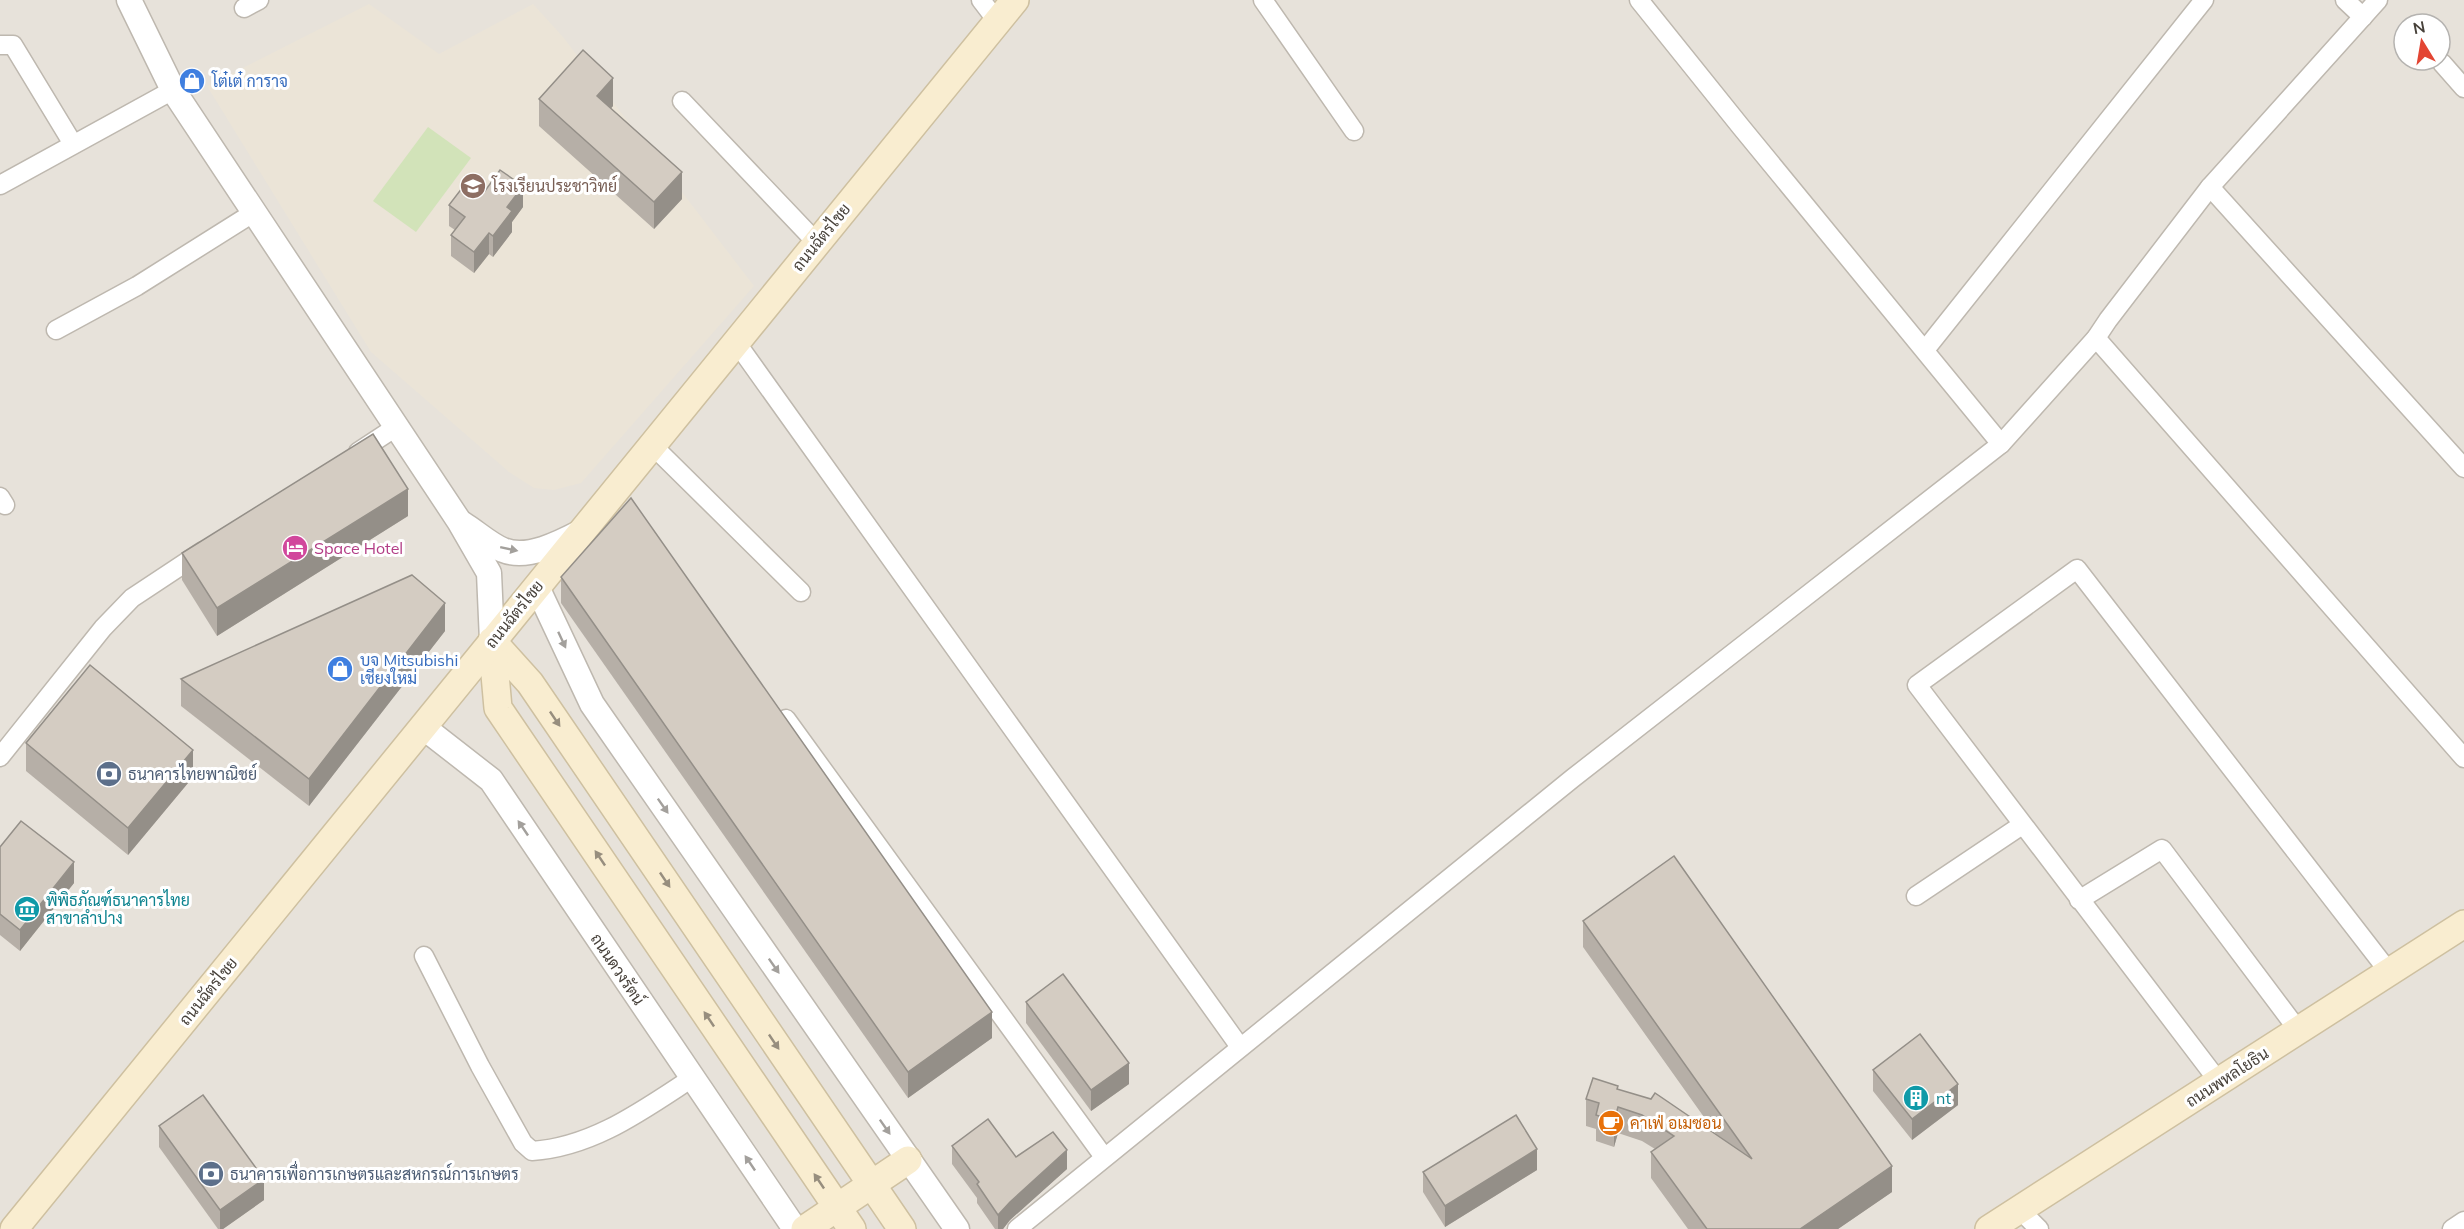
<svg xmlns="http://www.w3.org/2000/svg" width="2464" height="1229" viewBox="0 0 2464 1229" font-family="Mulish,Sarabun,sans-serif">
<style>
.residential{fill:#e7e2da;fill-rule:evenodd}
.education{fill:#ebe4d7}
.green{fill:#d2e3b9}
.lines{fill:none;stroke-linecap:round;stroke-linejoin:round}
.minor-casing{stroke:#beb8af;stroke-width:21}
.tertiary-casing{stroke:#beb8af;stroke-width:27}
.secondary-casing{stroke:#cec0a0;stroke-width:30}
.minor{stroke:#fff;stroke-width:18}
.tertiary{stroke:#fff;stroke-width:24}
.secondary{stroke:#f9edd0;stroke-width:27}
.wall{fill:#b6afa7}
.shaded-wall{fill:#948f88}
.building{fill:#d4ccc2;stroke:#948f88;stroke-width:1.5}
.oneway{fill:#a3a09c}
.oneway2{fill:#978e7e}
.labels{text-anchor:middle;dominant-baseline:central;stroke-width:6;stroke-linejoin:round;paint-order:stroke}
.shop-label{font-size:16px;fill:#366cbe;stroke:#fff;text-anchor:start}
.education-label{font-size:16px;fill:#785e54;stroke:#fff;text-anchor:start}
.street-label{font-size:16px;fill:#47413a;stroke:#fff}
.hotel-label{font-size:16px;fill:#b23c85;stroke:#fff;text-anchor:start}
.service-label{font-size:16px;fill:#4e5e75;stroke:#fff;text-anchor:start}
.culture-label{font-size:16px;fill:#0d838f;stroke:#fff;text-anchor:start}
.food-label{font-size:16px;fill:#c56008;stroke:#fff;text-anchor:start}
</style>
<rect width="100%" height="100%" fill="#f4f1eb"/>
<!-- residential -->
<path class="residential" d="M0 0H2464V1229H0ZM2404 24H2440V60H2404Z"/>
<!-- education -->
<path class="education" d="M369 4 439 54 533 4 563 37 754 286 581 483 554 490 534 488 509 472 371 352 207 86Z"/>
<!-- green -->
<path class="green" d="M428 127 471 158 416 232 373 201Z"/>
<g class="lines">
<!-- minor casing -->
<g class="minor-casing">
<g id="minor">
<path d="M981 0 997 21"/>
<path d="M1263 0 1354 131"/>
<path d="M1639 0 1741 127 2001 444"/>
<path d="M2345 0 2363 17"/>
<path d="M244 8 259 0"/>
<path d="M0 45H13L73 144"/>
<path d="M2442 63 2464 88"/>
<path d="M682 101 817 243"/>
<path d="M0 185 173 90"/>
<path d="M2210 187 2464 468"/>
<path d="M56 330 137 286 253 213"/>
<path d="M2096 338 2464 758"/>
<path d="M736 342 1240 1047"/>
<path d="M1925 350 2204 0"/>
<path d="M652 445 801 592"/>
<path d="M358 452 396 427"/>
<path d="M0 497 5 505"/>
<path d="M786 719 1104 1157"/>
<path d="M0 757 103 628 132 598 203 551"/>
<path d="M1916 896 2022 825"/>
<path d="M2079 900 2162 849 2298 1030"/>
<path d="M424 956 480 1066 523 1143 532 1151C593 1147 643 1110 692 1078"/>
<path d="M2219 1082 1917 685 2077 569 2389 972"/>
<path d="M2020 1210 2039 1229"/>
<path d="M1017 1229 1573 778 2001 444 2096 338 2108 320 2210 187 2378 0"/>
<path d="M2452 1229 2464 1221"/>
</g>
</g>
<!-- tertiary casing -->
<g class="tertiary-casing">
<g id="tertiary">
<path d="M129 0 173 90 459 521 489 573 492 641"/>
<path d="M463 524C476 532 490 545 503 550 527 560 560 543 581 532"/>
<path d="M537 587 592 704 957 1229"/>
<path d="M423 727 491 780 795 1229"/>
</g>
</g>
<!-- secondary casing -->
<g class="secondary-casing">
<g id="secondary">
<path d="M492 641 530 683 902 1229"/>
<path d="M492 641 498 708 852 1229"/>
<path d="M14 1229 1015 0"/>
<path d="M805 1229 908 1160"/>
<path d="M1989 1229 2464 924"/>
</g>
</g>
<!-- minor -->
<use href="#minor" class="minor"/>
<!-- tertiary -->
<use href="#tertiary" class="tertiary"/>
<!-- secondary -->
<use href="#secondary" class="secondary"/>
</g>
<!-- wall -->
<g class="wall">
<path d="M539 99 613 106 611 108 682 199 654 229 539 126Z"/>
<path d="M485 191 523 207 512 222V232L493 257 489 254 474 273 451 256V235L455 230 449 226V205Z"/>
<path d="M408 516 217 636 182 580V553Z"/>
<path d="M561 577 992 1038 908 1098 561 603Z"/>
<path d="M445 631 309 806 181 706V679Z"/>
<path d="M26 743 193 777 128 855 26 771Z"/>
<path d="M0 847 74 883 20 951 0 935Z"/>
<path d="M1583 921 1892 1192 1838 1229H1688L1651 1178V1152L1655 1149 1642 1141 1618 1133 1614 1147 1596 1141V1129L1586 1126V1099L1618 1090 1716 1134 1583 947Z"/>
<path d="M1026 1002 1129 1084 1091 1111 1026 1023Z"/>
<path d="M1873 1070 1958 1105 1912 1140 1873 1091Z"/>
<path d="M159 1126 264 1200 223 1229H218L159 1147Z"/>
<path d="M952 1146 1016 1157 1067 1169 1010 1220 1003 1229H995L977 1203V1198L952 1164Z"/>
<path d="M1537 1170 1445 1227 1423 1192V1172Z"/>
</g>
<!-- shaded-wall -->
<g class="shaded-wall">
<path d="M613 78V106L597 124V96Z"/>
<path d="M682 172V199L654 229V202Z"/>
<path d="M523 186V207L512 222V232L493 257V236L507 207Z"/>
<path d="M489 233V254L474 273V252Z"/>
<path d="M408 489V516L217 636V608Z"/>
<path d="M445 603V631L309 806V779Z"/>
<path d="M193 750V777L128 855V828Z"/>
<path d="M74 862V883L20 951V930Z"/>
<path d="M992 1012V1038L908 1098V1072Z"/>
<path d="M1129 1063V1084L1091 1111V1090Z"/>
<path d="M1958 1084V1105L1912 1140V1119Z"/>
<path d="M1618 1086V1133L1614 1147V1121Z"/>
<path d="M1537 1149V1170L1445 1227V1206Z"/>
<path d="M1067 1150V1169L1010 1220 1003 1229H998V1215L1010 1202Z"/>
<path d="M1892 1166V1192L1838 1229H1800Z"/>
<path d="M264 1179V1200L223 1229H220V1210Z"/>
</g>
<!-- building -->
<g class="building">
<path d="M583 50 613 78 597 96 682 172 654 202 539 99Z"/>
<path d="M500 170 523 186 507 207 512 211 493 236 489 233 474 252 451 235 465 217 449 205 469 179 485 191Z"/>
<path d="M373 434 408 489 217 608 182 553Z"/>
<path d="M631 498 992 1012 908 1072 561 577Z"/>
<path d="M412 575 445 603 309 779 181 679Z"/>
<path d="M90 665 193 750 128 828 26 743Z"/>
<path d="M21 821 74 862 20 930 0 914V847Z"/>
<path d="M1674 856 1892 1166 1800 1229H1707L1651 1152 1674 1136 1642 1115 1618 1107 1614 1121 1596 1115 1599 1103 1586 1099 1593 1078 1618 1086 1617 1089 1651 1099 1655 1093 1752 1159 1583 921Z"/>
<path d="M1063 974 1129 1063 1091 1090 1026 1002Z"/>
<path d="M1920 1034 1958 1084 1912 1119 1873 1070Z"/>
<path d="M203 1095 264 1179 220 1210 159 1126Z"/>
<path d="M1516 1115 1537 1149 1445 1206 1423 1172Z"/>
<path d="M988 1119 1016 1157 1053 1132 1067 1150 1010 1202 998 1215 977 1184 979 1182 952 1146Z"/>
</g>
<!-- one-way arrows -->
<defs><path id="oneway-solid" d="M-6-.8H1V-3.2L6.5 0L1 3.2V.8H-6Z" transform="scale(1.5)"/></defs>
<g class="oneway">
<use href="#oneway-solid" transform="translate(509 549) rotate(12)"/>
<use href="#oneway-solid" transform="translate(562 640) rotate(65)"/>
<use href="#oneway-solid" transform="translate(663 806) rotate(55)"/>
<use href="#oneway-solid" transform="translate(523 828) rotate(-124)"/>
<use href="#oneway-solid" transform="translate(774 966) rotate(55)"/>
<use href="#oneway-solid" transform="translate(885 1127) rotate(55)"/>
<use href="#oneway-solid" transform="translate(750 1163) rotate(-124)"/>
</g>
<g class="oneway2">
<use href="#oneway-solid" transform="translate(555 719) rotate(56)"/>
<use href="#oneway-solid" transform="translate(600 858) rotate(-124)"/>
<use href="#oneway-solid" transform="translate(665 880) rotate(56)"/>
<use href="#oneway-solid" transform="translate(709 1019) rotate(-124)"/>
<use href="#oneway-solid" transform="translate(774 1042) rotate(56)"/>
<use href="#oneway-solid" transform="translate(819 1181) rotate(-124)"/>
</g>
<!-- icons -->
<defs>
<g id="shop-disc" transform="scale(1.35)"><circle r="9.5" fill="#3f7fe0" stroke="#fff"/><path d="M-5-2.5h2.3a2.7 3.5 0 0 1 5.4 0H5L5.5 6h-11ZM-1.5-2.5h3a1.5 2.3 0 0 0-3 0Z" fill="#fff"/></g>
<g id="school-disc" transform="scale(1.35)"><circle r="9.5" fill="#8d6e63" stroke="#fff"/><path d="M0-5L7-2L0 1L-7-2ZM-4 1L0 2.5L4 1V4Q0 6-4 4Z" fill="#fff"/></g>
<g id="hotel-disc" transform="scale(1.35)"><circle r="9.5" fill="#d1479c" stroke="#fff"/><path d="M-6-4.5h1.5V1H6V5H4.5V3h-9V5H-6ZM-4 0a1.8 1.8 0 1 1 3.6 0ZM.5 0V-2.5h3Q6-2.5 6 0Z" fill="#fff"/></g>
<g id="bank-disc" transform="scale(1.35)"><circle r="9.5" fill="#5c6f8a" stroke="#fff"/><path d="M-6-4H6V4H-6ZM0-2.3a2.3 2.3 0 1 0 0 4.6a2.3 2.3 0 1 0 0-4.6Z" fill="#fff"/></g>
<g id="museum-disc" transform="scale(1.35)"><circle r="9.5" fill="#0f9aa8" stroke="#fff"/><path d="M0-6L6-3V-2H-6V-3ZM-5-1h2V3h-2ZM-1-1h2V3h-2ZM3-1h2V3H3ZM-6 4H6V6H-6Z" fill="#fff"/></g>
<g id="building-disc" transform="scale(1.35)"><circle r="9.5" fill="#0f9aa8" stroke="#fff"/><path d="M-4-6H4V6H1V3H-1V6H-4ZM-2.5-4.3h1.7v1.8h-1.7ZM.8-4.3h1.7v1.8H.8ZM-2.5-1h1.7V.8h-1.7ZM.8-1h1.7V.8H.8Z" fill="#fff"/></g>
<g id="cafe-disc" transform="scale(1.35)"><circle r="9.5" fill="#e8710a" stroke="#fff"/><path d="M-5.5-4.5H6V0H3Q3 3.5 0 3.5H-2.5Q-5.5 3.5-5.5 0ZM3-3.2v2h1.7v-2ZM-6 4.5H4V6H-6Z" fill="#fff"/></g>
</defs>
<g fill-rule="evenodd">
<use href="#shop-disc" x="192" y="81"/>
<use href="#school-disc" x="473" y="186"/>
<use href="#hotel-disc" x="295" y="548"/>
<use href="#shop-disc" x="340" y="669"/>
<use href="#bank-disc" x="109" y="774"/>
<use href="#museum-disc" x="27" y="909"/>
<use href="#building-disc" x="1916" y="1098"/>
<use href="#cafe-disc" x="1611" y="1123"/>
<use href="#bank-disc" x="211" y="1174"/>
</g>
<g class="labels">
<!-- shop labels -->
<g class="shop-label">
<text x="212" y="81">โต๋เต๋ การาจ</text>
<text x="360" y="660">บจ Mitsubishi<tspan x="360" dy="18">เชียงใหม่</tspan></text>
</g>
<!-- education labels -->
<g class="education-label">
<text x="492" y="186">โรงเรียนประชาวิทย์</text>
</g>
<!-- street labels -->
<g class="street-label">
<text transform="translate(821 237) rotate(-51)">ถนนฉัตรไชย</text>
<text transform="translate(514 614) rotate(-51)">ถนนฉัตรไชย</text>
<text transform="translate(618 969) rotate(56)">ถนนดวงรัตน์</text>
<text transform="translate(208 991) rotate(-51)">ถนนฉัตรไชย</text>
<text transform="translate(2227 1077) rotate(-33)">ถนนพหลโยธิน</text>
</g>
<!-- hotel labels -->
<g class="hotel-label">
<text x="314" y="548">Space Hotel</text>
</g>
<!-- service labels -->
<g class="service-label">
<text x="128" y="774">ธนาคารไทยพาณิชย์</text>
<text x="230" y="1174">ธนาคารเพื่อการเกษตรและสหกรณ์การเกษตร</text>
</g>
<!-- culture labels -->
<g class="culture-label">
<text x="46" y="900">พิพิธภัณฑ์ธนาคารไทย<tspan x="46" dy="18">สาขาลำปาง</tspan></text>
<text x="1936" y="1098">nt</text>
</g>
<!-- food labels -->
<g class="food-label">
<text x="1630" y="1123">คาเฟ่ อเมซอน</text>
</g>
</g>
<!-- north arrow -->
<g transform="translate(2422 42) rotate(349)"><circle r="28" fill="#ffffff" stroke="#b5b3b0" stroke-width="1.5"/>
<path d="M0-4.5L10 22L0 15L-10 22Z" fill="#e34533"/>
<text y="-9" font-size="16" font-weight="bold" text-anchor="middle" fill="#47413a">N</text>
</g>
</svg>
